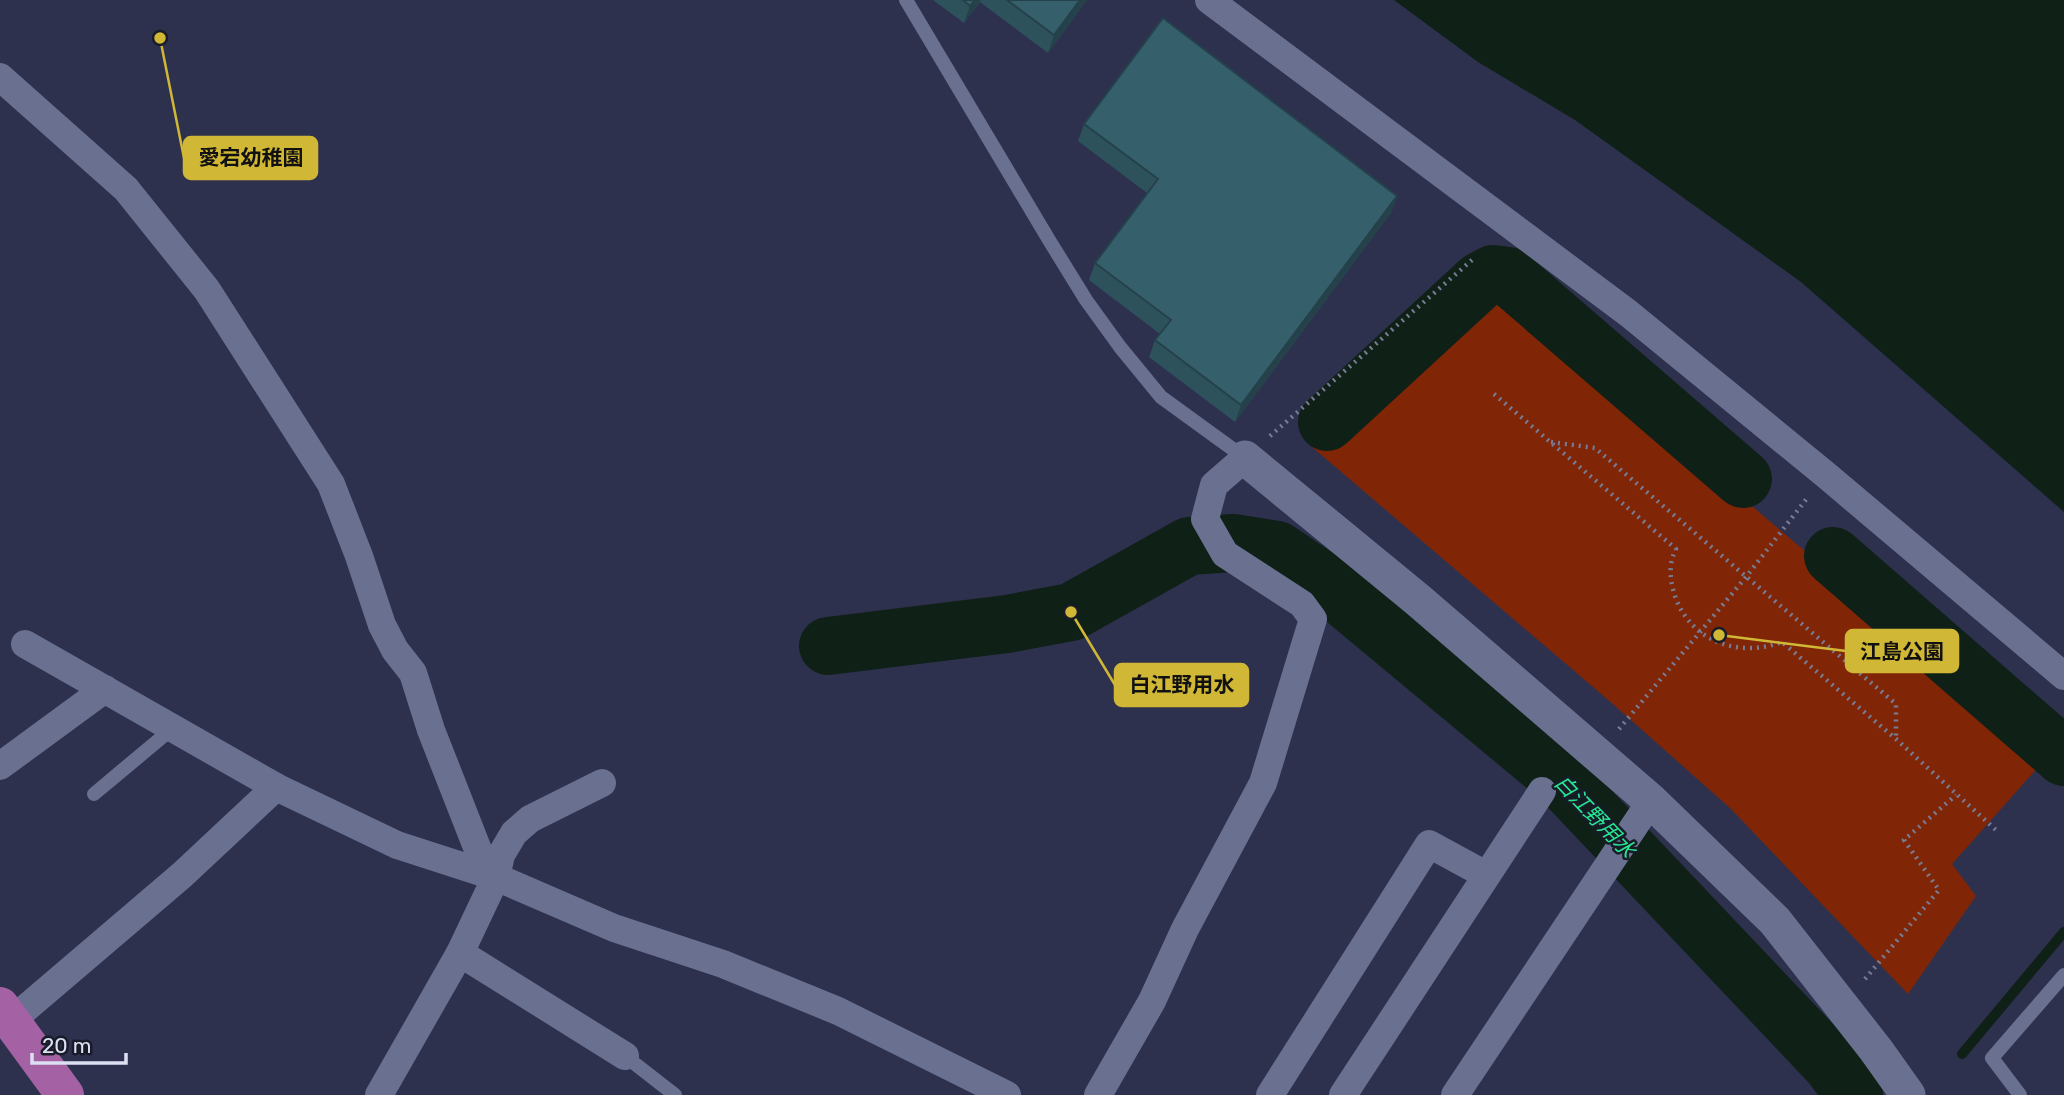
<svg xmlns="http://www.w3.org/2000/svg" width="2064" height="1095" viewBox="0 0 2064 1095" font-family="Rubik,'Noto Sans JP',sans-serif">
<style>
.green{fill:#802607}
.water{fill:#0f2016}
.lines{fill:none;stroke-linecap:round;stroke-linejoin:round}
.stream{stroke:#0f2016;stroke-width:10}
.river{stroke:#0f2016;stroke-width:58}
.path{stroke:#787c95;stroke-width:4.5;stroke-dasharray:2 5;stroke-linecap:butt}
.service{stroke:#6a7090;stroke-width:14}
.minor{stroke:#6a7090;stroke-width:28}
.tertiary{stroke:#6a7090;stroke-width:35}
.primary{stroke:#a462a4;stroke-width:38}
.wall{fill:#2e525c}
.shaded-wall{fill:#25424b}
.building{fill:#355f6b;stroke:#25424b;stroke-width:2}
.labels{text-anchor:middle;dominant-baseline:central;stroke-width:5;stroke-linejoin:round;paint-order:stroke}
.water-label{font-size:21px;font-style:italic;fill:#26e691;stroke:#181b28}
.leader{fill:none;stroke:#d1b736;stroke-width:2.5}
.callout-dot{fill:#d1b736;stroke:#181b28;stroke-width:2.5}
.callout{fill:#d1b736;stroke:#d1b736;stroke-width:2.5}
.callout-label{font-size:21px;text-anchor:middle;font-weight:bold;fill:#111}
</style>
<rect width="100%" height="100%" fill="#2d314e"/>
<!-- green -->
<path class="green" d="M1494 286 1793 541 2049 755 1952 864 1976 896 1908 994 1730 808 1614 705 1312 447Z"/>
<!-- water -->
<path class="water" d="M1394 0H2064V512L1801 282 1575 120 1478 62Z"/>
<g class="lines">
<!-- stream -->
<path class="stream" d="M1962 1054 2064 932"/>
<!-- river -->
<g class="river">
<path d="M1327 422 1480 281 1493 274 1508 276 1743 479"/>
<path d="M1833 556 2064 757"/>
<path d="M828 646 1007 624 1071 612 1189 546 1233 543 1277 550 1323 581 1560 778 1831 1064 1854 1095"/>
</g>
<!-- path -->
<g class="path">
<path d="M1494 394 1676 549C1668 564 1670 580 1675 596 1691 642 1739 658 1782 642L1896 739 1997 831"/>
<path d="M1270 436 1472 260"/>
<path d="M1551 442 1595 448 1896 704V739"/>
<path d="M1619 729 1746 577 1808 497"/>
<path d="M1865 979 1939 890 1904 840 1956 795"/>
</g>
<!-- service -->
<g class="service">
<path d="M906 0 1049 240 1086 300 1120 347 1161 397 1245 458"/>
<path d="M94 794 173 728"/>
<path d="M625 1056 675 1095"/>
<path d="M2020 1095 1992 1058 2064 975"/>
</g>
<!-- minor -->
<g class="minor">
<path d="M1209 0 1628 313 1826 475 2064 676"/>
<path d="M0 77 126 189 207 290 331 484 359 556 382 625 395 650 413 673 431 730 480 855 496 877"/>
<path d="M25 644 276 787 397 845 496 877 614 928 723 964 838 1011 1007 1095"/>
<path d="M0 766 105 689"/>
<path d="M460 953 625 1056"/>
<path d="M11 1021 182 875 276 787"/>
<path d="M379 1095 460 953 496 877 501 855 514 833 530 819 602 783"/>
<path d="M1098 1095 1152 1001 1185 929 1263 783 1313 619 1302 604 1225 554 1205 519 1214 485 1245 458"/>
<path d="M1270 1095 1429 844 1486 875"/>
<path d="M1343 1095 1542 791"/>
<path d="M1455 1095 1651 801"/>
</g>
<!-- tertiary -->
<path class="tertiary" d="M1245 458 1418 600 1651 801 1775 921 1876 1050 1908 1095"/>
<!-- primary -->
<path class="primary" d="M0 1006 65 1095"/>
</g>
<!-- wall -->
<g class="wall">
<path d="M933 0H1087L1048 53 980 2 964 23Z"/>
<path d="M1084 124 1397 196 1391 213 1235 422 1149 357 1155 340 1160 334 1089 280 1095 263 1147 193 1078 141Z"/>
</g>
<!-- shaded-wall -->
<g class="shaded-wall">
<path d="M975 0H981L964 23 970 6Z"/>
<path d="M1080 0H1087L1048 53 1054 35Z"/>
<path d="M1397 196 1391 213 1235 422 1241 405Z"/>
</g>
<!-- building -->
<g class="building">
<path d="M963 0H975L970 6Z"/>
<path d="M1007 0H1080L1054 35Z"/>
<path d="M1163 18 1397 196 1241 405 1155 340 1171 320 1095 263 1158 179 1084 124Z"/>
</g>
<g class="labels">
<!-- water labels -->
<g class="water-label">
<text transform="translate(1595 816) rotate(46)">白江野用水</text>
</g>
</g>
<!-- callouts -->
<path class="leader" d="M160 38L184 158M1719 635L1846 651M1071 612L1115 685"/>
<g class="callout-dot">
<circle cx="160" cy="38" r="7"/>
<circle cx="1719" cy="635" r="7"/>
<circle cx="1071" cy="612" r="7"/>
</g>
<g class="callout">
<rect x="184" y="137" width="133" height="42" rx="7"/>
<rect x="1846" y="630" width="112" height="42" rx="7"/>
<rect x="1115" y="664" width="133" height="42" rx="7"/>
</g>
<g class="callout-label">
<text x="251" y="165">愛宕幼稚園</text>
<text x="1902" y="659">江島公園</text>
<text x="1182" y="692">白江野用水</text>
</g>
<!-- scale -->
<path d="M32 1053v10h94v-10" fill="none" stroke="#dde0f3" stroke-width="3.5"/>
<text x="42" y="1053" font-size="21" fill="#dde0f3" stroke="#181b28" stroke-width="5" paint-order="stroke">20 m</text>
</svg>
